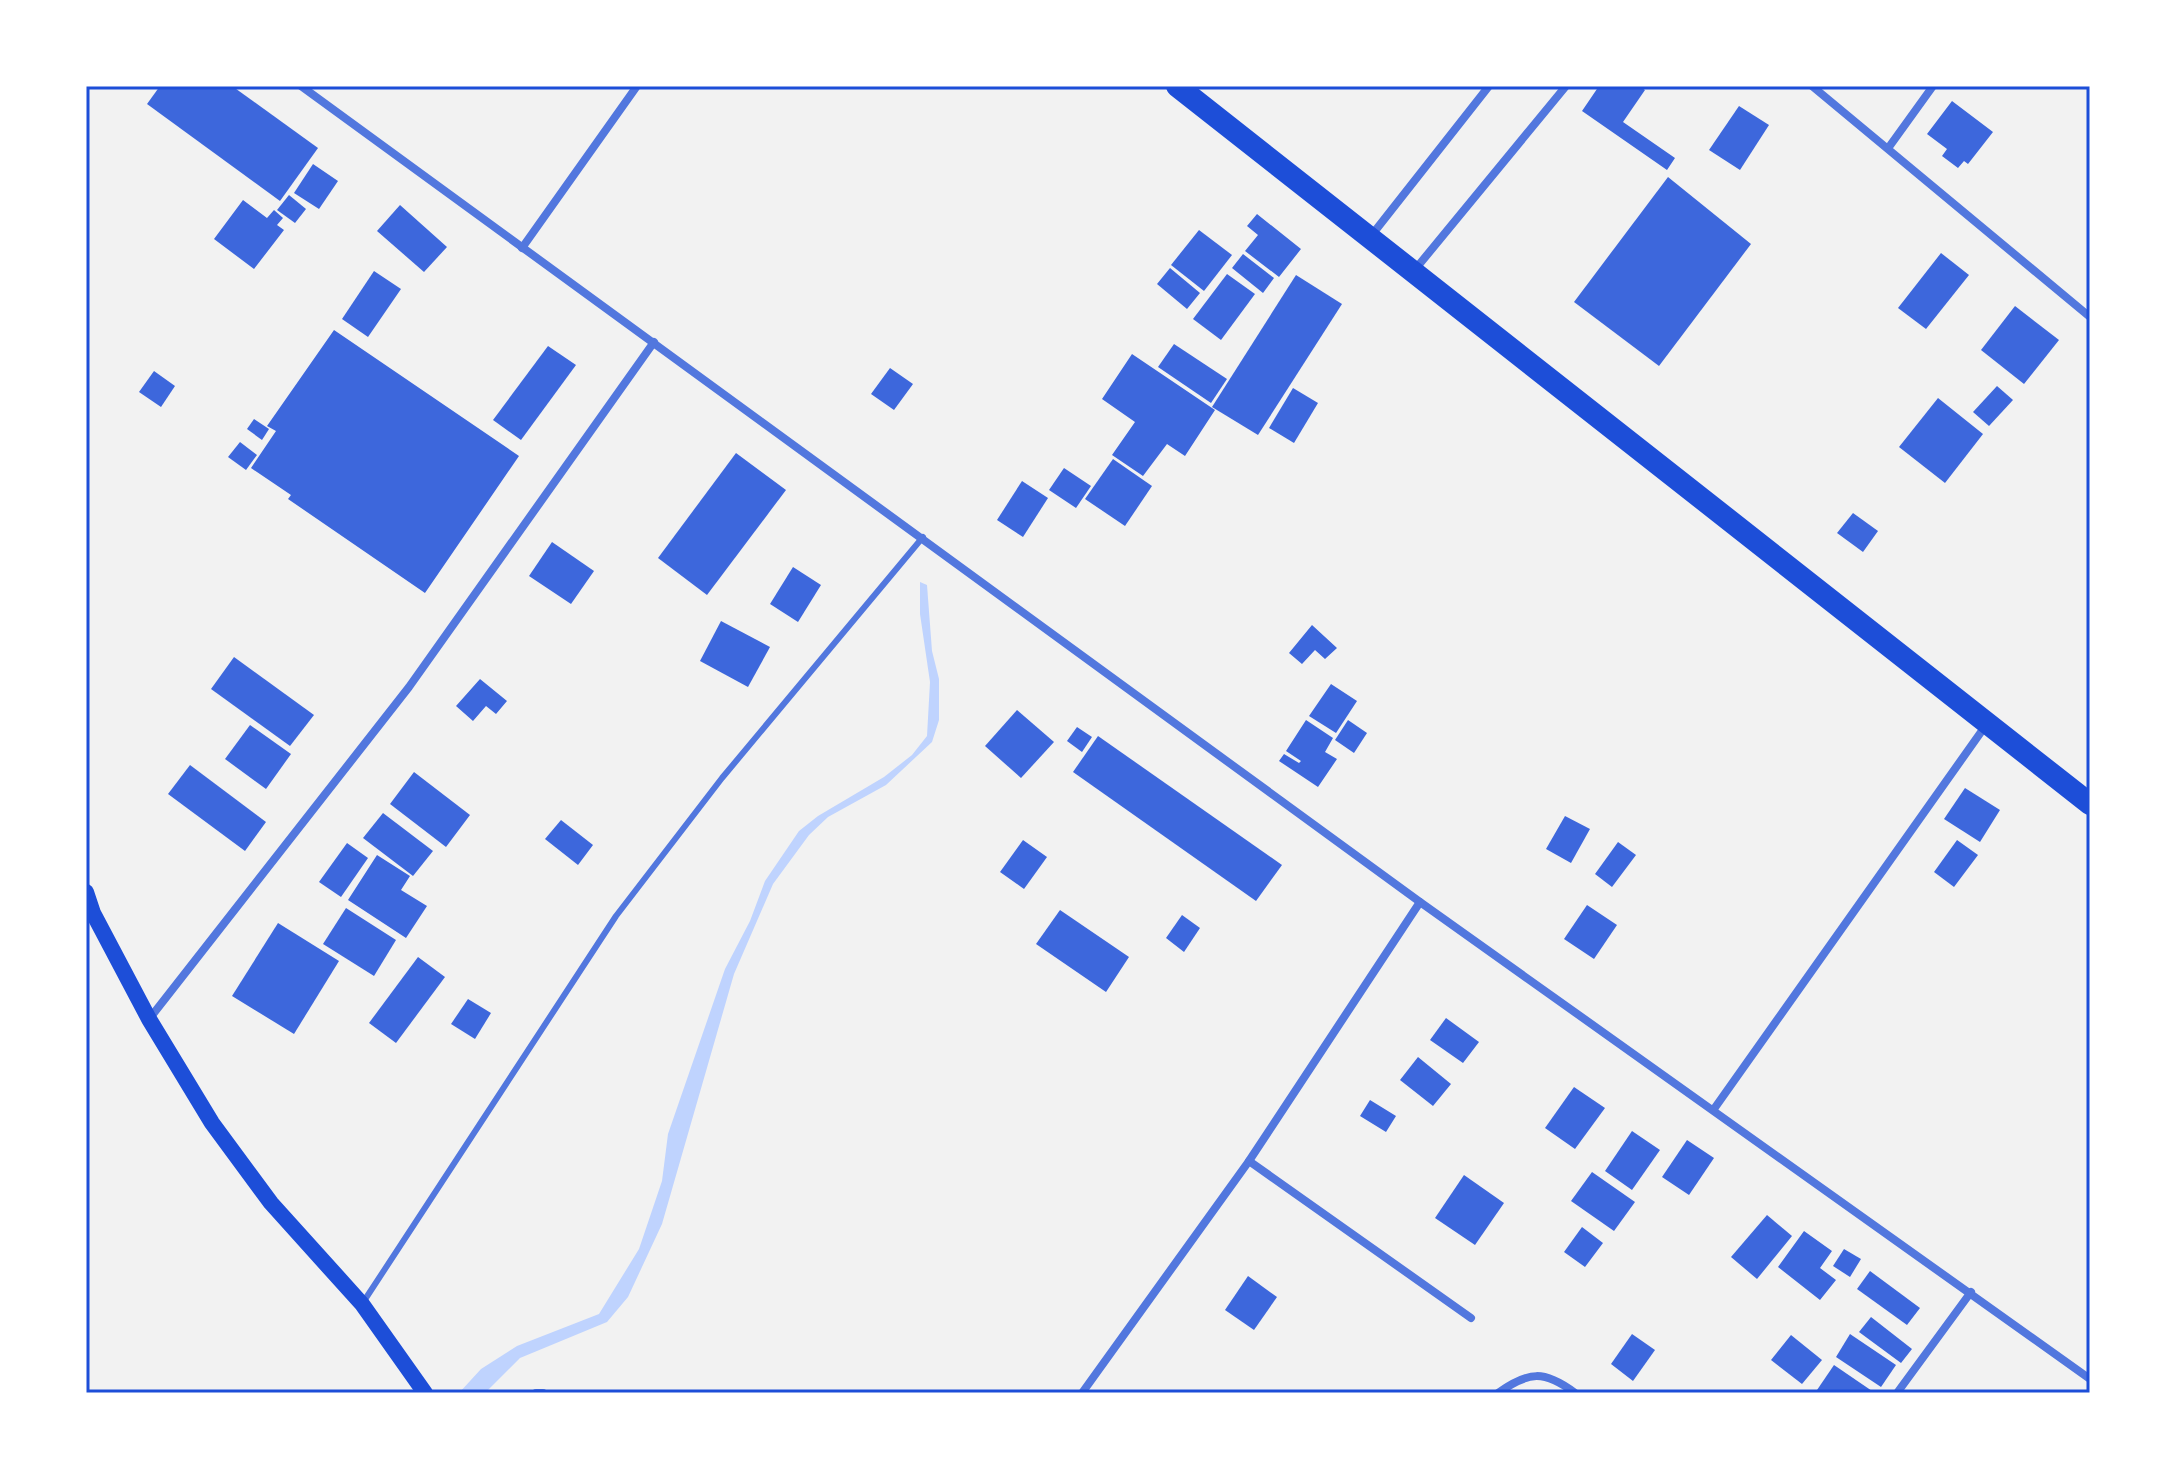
<svg xmlns="http://www.w3.org/2000/svg" width="2176" height="1479" viewBox="0 0 2176 1479" font-family="'IBM Plex Serif',serif">
<style>
.water{fill:#bfd3fe}
.building{fill:#3d67dc}
.lines{fill:none;stroke-linecap:round;stroke-linejoin:round}
.service{stroke:#5277de;stroke-width:6}
.minor{stroke:#5277de;stroke-width:8}
.secondary{stroke:#1d4ed8;stroke-width:16}
.trunk{stroke:#1d4ed8;stroke-width:22}
.neatline{fill:none;stroke:#1d4ed8;stroke-width:3}
</style>
<rect width="100%" height="100%" fill="#f2f2f2"/>
<!-- water -->
<path class="water" d="M920 582 927 585 932 651 939 679V720L932 742 886 785 828 817 809 835 773 884 734 974 662 1224 628 1297 607 1322 520 1358 485 1393H459L481 1369 517 1346 599 1314 639 1249 662 1181 668 1134 725 969 750 921 765 881 799 831 818 816 884 777 912 755 927 736 930 682 920 614Z"/>
<!-- building -->
<g class="building">
<path d="M160 86H232L318 148 280 201 147 104Z"/>
<path d="M1599 86H1639L1645 90 1623 122 1675 158 1667 170 1582 111Z"/>
<path d="M1952 101 1993 132 1968 164 1964 161 1958 168 1942 156 1947 149 1927 134Z"/>
<path d="M1739 106 1769 125 1740 170 1709 150Z"/>
<path d="M313 164 338 181 319 209 294 193Z"/>
<path d="M1668 177 1751 244 1659 366 1574 302Z"/>
<path d="M289 195 306 209 295 223 277 210Z"/>
<path d="M243 200 267 218 274 210 283 218 277 225 284 230 254 269 214 239Z"/>
<path d="M400 205 447 247 424 272 377 231Z"/>
<path d="M1257 214 1301 249 1279 277 1245 251 1258 235 1247 226Z"/>
<path d="M1199 230 1232 255 1204 291 1171 265Z"/>
<path d="M1941 253 1969 275 1926 329 1898 308Z"/>
<path d="M1243 254 1274 278 1263 293 1232 268Z"/>
<path d="M1170 268 1200 293 1187 309 1157 284Z"/>
<path d="M374 271 401 289 368 337 342 319Z"/>
<path d="M1227 274 1255 294 1221 340 1193 319Z"/>
<path d="M1296 275 1342 304 1258 435 1212 407Z"/>
<path d="M2015 306 2059 340 2024 384 1981 350Z"/>
<path d="M334 330 519 456 425 593 288 499 291 495 251 468 276 431 267 426Z"/>
<path d="M1174 344 1227 379 1211 403 1158 367Z"/>
<path d="M548 346 576 365 521 440 493 420Z"/>
<path d="M1132 354 1215 410 1185 456 1167 444 1143 476 1112 455 1135 422 1102 399Z"/>
<path d="M890 368 913 384 894 410 871 394Z"/>
<path d="M154 371 175 386 161 407 139 392Z"/>
<path d="M1997 386 2013 400 1989 426 1973 412Z"/>
<path d="M1293 388 1318 403 1294 443 1269 428Z"/>
<path d="M1938 398 1983 434 1945 483 1899 447Z"/>
<path d="M254 419 269 429 262 440 247 429Z"/>
<path d="M240 442 257 455 246 470 228 457Z"/>
<path d="M736 453 786 490 707 595 658 558Z"/>
<path d="M1113 459 1152 486 1125 526 1085 499Z"/>
<path d="M1064 468 1091 486 1076 508 1049 490Z"/>
<path d="M1022 481 1048 498 1023 537 997 520Z"/>
<path d="M1853 513 1878 531 1863 552 1837 533Z"/>
<path d="M552 542 594 571 571 604 529 576Z"/>
<path d="M793 567 821 585 798 622 770 604Z"/>
<path d="M721 621 770 647 748 687 700 661Z"/>
<path d="M1312 625 1337 648 1325 659 1315 650 1302 664 1289 653Z"/>
<path d="M234 657 314 715 290 746 211 689Z"/>
<path d="M480 679 507 701 496 714 486 706 473 721 456 706Z"/>
<path d="M1331 684 1357 701 1336 733 1309 716Z"/>
<path d="M1017 710 1054 742 1021 778 985 746Z"/>
<path d="M1306 720 1333 738 1325 752 1337 759 1318 787 1279 761 1284 754 1299 763 1301 761 1286 751Z"/>
<path d="M1348 720 1367 733 1354 753 1335 740Z"/>
<path d="M250 725 291 754 266 789 225 759Z"/>
<path d="M1077 727 1092 737 1082 752 1067 741Z"/>
<path d="M1098 736 1282 865 1256 901 1073 772Z"/>
<path d="M190 765 266 822 245 851 168 794Z"/>
<path d="M414 772 470 815 446 847 390 804Z"/>
<path d="M1965 788 2000 810 1980 842 1944 819Z"/>
<path d="M383 813 433 851 413 876 363 838Z"/>
<path d="M1565 816 1590 829 1571 863 1546 849Z"/>
<path d="M561 820 593 845 578 865 545 839Z"/>
<path d="M1023 840 1047 857 1024 889 1000 872Z"/>
<path d="M1957 840 1978 855 1954 887 1934 872Z"/>
<path d="M1618 842 1636 855 1612 887 1595 874Z"/>
<path d="M347 843 368 858 341 897 319 882Z"/>
<path d="M377 855 410 876 401 890 427 906 406 938 348 900Z"/>
<path d="M1587 905 1617 925 1594 959 1564 939Z"/>
<path d="M346 908 396 940 374 976 323 944Z"/>
<path d="M1060 910 1129 957 1106 992 1036 944Z"/>
<path d="M1182 915 1200 928 1184 952 1166 938Z"/>
<path d="M278 923 339 961 294 1034 232 996Z"/>
<path d="M418 957 445 977 396 1043 369 1023Z"/>
<path d="M468 999 491 1013 475 1039 451 1024Z"/>
<path d="M1446 1018 1479 1042 1463 1063 1430 1040Z"/>
<path d="M1418 1057 1451 1084 1433 1106 1400 1080Z"/>
<path d="M1574 1087 1605 1108 1575 1149 1545 1128Z"/>
<path d="M1370 1100 1396 1116 1386 1132 1360 1116Z"/>
<path d="M1632 1131 1660 1150 1632 1190 1605 1171Z"/>
<path d="M1687 1140 1714 1158 1689 1195 1662 1177Z"/>
<path d="M1592 1172 1635 1202 1614 1231 1571 1201Z"/>
<path d="M1464 1175 1504 1203 1475 1245 1435 1218Z"/>
<path d="M1767 1215 1792 1236 1757 1279 1731 1257Z"/>
<path d="M1582 1227 1603 1243 1585 1267 1564 1252Z"/>
<path d="M1804 1231 1832 1251 1820 1268 1836 1280 1820 1300 1778 1267Z"/>
<path d="M1844 1249 1861 1259 1850 1277 1833 1266Z"/>
<path d="M1870 1271 1920 1308 1907 1325 1857 1289Z"/>
<path d="M1248 1276 1277 1297 1254 1330 1225 1310Z"/>
<path d="M1871 1317 1912 1349 1901 1363 1859 1332Z"/>
<path d="M1632 1334 1655 1350 1633 1381 1611 1364Z"/>
<path d="M1850 1334 1896 1365 1881 1387 1836 1357Z"/>
<path d="M1791 1335 1822 1360 1802 1384 1771 1360Z"/>
<path d="M1834 1365 1875 1393H1821L1817 1390Z"/>
</g>
<g class="lines">
<!-- service -->
<path class="service" d="M364 1301 616 916 722 778 923 537"/>
<!-- minor -->
<g class="minor">
<path d="M301 86 1420 902 2090 1379"/>
<path d="M1812 86 2090 317"/>
<path d="M1889 147 1933 86"/>
<path d="M1371 236 1489 86"/>
<path d="M522 248 637 86"/>
<path d="M1413 272 1566 86"/>
<path d="M150 1018 409 687 654 342"/>
<path d="M1714 1109 1986 725"/>
<path d="M1249 1161 1471 1318"/>
<path d="M536 1393H543"/>
<path d="M1082 1393 1249 1161 1420 902"/>
<path d="M1498 1393C1529 1371 1544 1370 1575 1393"/>
<path d="M1897 1393 1971 1292"/>
</g>
<!-- secondary -->
<path class="secondary" d="M86 892 93 913 149 1019 212 1123 271 1203 362 1304 425 1393"/>
<!-- trunk -->
<path class="trunk" d="M1177 86 2090 804"/>
</g>
<!-- border -->
<rect width="2176" height="1479" fill="none" stroke="#ffffff" stroke-width="176"/>
<rect x="88" y="88" width="2000" height="1303" class="neatline"/>
</svg>
